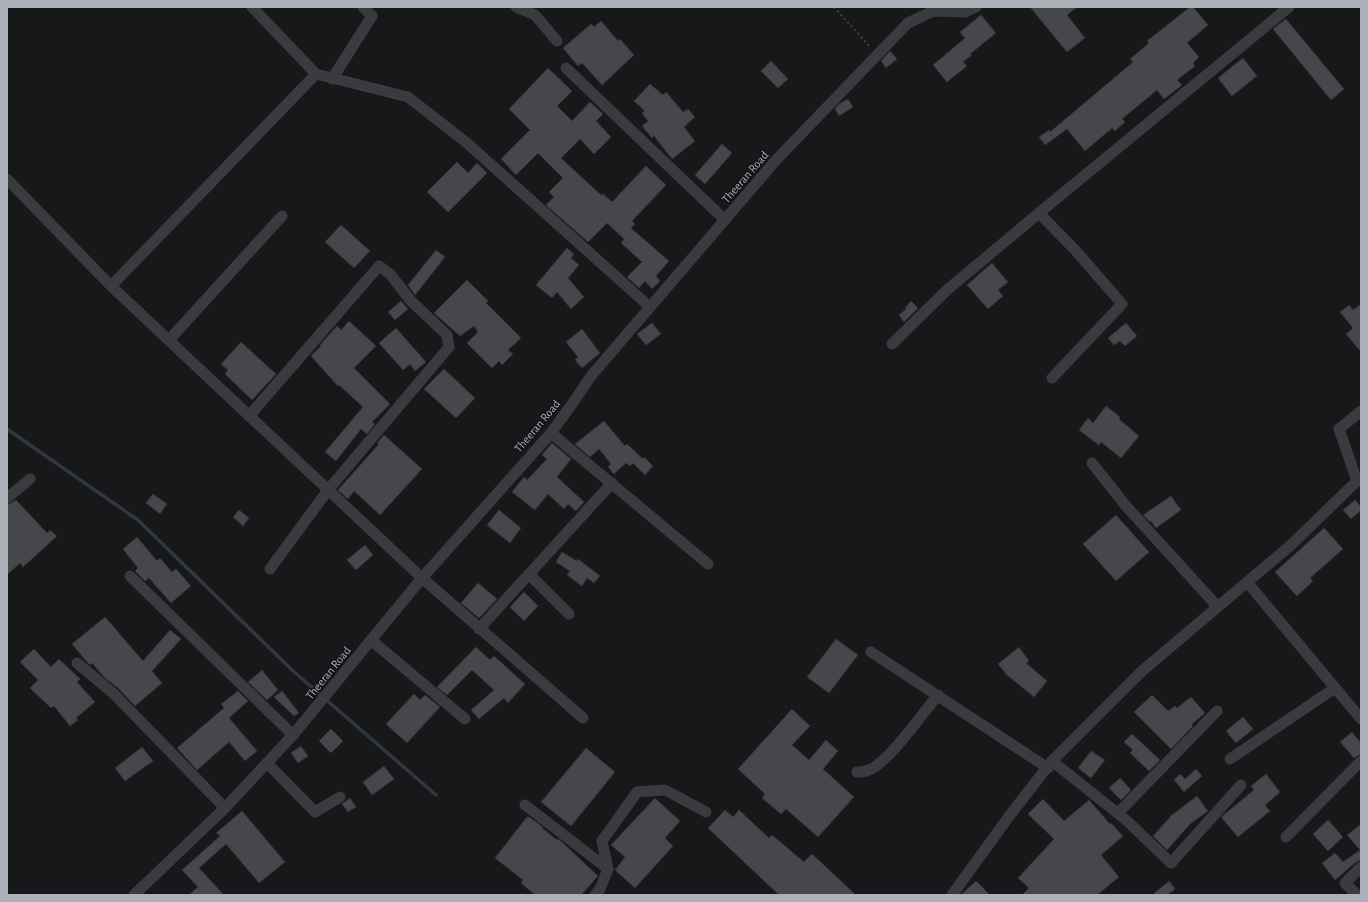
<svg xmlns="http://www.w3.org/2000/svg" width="1368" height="902" viewBox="0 0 1368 902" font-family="'Alegreya Sans',sans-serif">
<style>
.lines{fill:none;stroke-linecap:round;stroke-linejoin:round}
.stream{stroke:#2f393d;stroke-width:3.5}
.building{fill:#45474a;stroke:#323336}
.path{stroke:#404246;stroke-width:2;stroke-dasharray:2 3;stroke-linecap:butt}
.minor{stroke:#3a3b3f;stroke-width:11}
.labels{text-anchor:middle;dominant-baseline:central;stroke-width:3;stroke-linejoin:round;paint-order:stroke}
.street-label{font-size:12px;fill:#acb1b9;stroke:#131315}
</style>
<rect width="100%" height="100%" fill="#18181a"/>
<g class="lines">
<!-- stream -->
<path class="stream" d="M7 429 138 520 293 671 436 795"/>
</g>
<!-- building -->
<g class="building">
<path d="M1030 7H1077L1067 15 1085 38 1067 52Z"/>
<path d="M1190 7H1193L1208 25 1187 43 1199 57 1193 63 1195 66 1177 80 1182 85 1164 99 1157 90 1122 119 1125 122 1115 131 1112 128 1085 151 1067 129 1045 145 1039 137 1049 130 1050 132 1133 62 1130 59 1149 43 1147 41Z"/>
<path d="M981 15 996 33 970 54 972 55 963 62 967 66 947 82 933 65 965 38 960 32Z"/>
<path d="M1286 19 1344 89 1331 100 1273 29Z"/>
<path d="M601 21 618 41 620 39 634 55 602 85 582 63 578 66 563 48 591 24 594 27Z"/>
<path d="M890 51 897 59 886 68 881 61Z"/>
<path d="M1243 58 1257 76 1232 96 1218 78Z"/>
<path d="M771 61 788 79 778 88 761 71Z"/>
<path d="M548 68 572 91 557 106 572 121 590 102 603 114 596 121 611 137 594 154 580 139 561 158 601 195 603 194 612 202 646 166 666 185 632 221 635 224 631 228 669 261 656 276 660 281 652 289 645 281 639 288 627 277 642 262 621 243 624 239 607 223 588 242 546 205 554 197 549 192 563 178 538 153 516 175 501 159 530 130 509 109Z"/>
<path d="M650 84 663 95 666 92 683 112 688 109 695 117 684 127 695 141 672 159 654 136 652 138 642 126 648 121 642 113 645 111 634 101Z"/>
<path d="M848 99 853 107 839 116 835 109 839 104Z"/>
<path d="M722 144 732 153 705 184 695 175Z"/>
<path d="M457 162 468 173 477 163 487 173 448 212 427 192Z"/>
<path d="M341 225 370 251 354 268 325 242Z"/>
<path d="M567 248 574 254 571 258 579 265 568 278 584 297 571 309 557 292 552 298 536 285Z"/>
<path d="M436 250 445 257 415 295 408 285Z"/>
<path d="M992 263 1008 282 998 290 1003 296 988 309 967 285Z"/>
<path d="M467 280 488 301 486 303 521 338 508 350 513 354 502 365 499 361 492 368 467 343 478 332 474 326 460 336 434 313Z"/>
<path d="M401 301 408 309 395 320 388 312Z"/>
<path d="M911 301 918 308 904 322 899 315 906 309 905 308Z"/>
<path d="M1361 304V352L1346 334 1353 328 1340 312 1349 305 1353 310Z"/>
<path d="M349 321 376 346 354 368 390 404 372 422 375 424 367 434 361 429 336 461 325 452 363 407 339 385 338 386 311 356 321 346 320 345 337 326 341 330Z"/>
<path d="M652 323 661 334 646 345 637 334Z"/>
<path d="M1126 323 1137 336 1125 346 1120 341 1114 345 1108 338Z"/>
<path d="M396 328 426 362 415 371 410 364 403 370 379 343Z"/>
<path d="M582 329 600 353 582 368 575 360 578 357 566 342Z"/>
<path d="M241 342 276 374 252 400 225 374 228 370 221 364Z"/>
<path d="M444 369 475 398 456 418 424 389Z"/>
<path d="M1106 406 1120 417 1119 419 1139 436 1121 458 1101 442 1099 445 1079 430 1088 418 1093 423Z"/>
<path d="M604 421 625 446 627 444 643 459 644 457 653 466 645 475 633 463 630 466 626 463 614 474 608 467 611 464 599 449 590 457 575 444Z"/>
<path d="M384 435 422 469 380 515 354 491 348 499 338 490 379 444 377 443Z"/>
<path d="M552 443 571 459 557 477 584 502 576 511 568 504 564 509 548 494 535 510 512 492 524 477 527 480 547 459 542 455Z"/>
<path d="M153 494 167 504 160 514 146 503Z"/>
<path d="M1171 496 1181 510 1156 528 1151 521 1150 522 1143 515Z"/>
<path d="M16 500 47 533 50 530 57 536 23 567 20 563 7 575V505Z"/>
<path d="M1355 500 1361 507V510L1351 519 1343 510Z"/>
<path d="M239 510 249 518 243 526 233 517Z"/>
<path d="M499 510 521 528 510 543 487 525Z"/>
<path d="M1116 515 1149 552 1116 581 1083 544Z"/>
<path d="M1324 528 1343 549 1310 578 1313 581 1297 596 1275 572Z"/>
<path d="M137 537 157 561 160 558 172 572 176 569 191 586 171 603 149 578 145 581 135 571 138 568 123 549Z"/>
<path d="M365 545 373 555 356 570 347 560Z"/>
<path d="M562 552 577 561 578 559 600 576 594 583 587 578 582 586 567 575 570 571 556 562Z"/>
<path d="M478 583 497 599 479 618 461 603Z"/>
<path d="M524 592 538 606 524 621 510 607Z"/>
<path d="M105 617 143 661 170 630 181 639 152 671 162 683 135 706 118 688 104 677 92 663 90 665 88 663 72 644Z"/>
<path d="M836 639 858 655 829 693 807 677Z"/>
<path d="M476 647 490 660 494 656 525 684 508 703 504 698 479 719 471 710 494 690 472 670 447 695 437 687Z"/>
<path d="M1019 647 1029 661 1026 663 1047 681 1034 697 1007 675 998 664Z"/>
<path d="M34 649 51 667 59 659 80 679 77 682 95 702 76 718 78 720 70 726 54 706 51 708 30 688 38 680 20 662Z"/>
<path d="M262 670 278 690 267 700 248 682Z"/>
<path d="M238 691 248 701 229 718 257 751 245 761 229 742 197 770 177 748 224 708 221 704Z"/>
<path d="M282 691 299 713 294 716 274 697Z"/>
<path d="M414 694 420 700 425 695 440 707 407 743 386 724Z"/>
<path d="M1152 695 1168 711 1175 706 1177 708 1191 697 1205 713 1192 724 1193 726 1171 749 1134 712Z"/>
<path d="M792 709 810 726 792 745 809 760 826 740 838 751 823 769 854 797 818 837 786 809 781 814 762 798 765 794 738 769Z"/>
<path d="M1243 717 1253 729 1236 743 1226 731Z"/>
<path d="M331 729 343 741 331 753 319 741Z"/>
<path d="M1352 732 1361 743V754L1354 758 1340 742Z"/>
<path d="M1132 734 1160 760 1149 771 1130 753 1133 750 1124 742Z"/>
<path d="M301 746 308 756 298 763 291 753Z"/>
<path d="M142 747 153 761 125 781 115 768Z"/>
<path d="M586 748 615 772 571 826 541 802Z"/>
<path d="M1091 751 1105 760 1091 778 1078 768Z"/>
<path d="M384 766 394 779 372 795 363 782Z"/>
<path d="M1196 769 1202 776 1184 792 1174 780 1180 774 1185 779Z"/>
<path d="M1266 774 1280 792 1265 805 1270 811 1238 837 1221 817 1254 790 1251 786Z"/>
<path d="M1120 778 1131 790 1121 800 1109 788Z"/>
<path d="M1197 796 1208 811 1190 824 1167 850 1153 836 1172 815Z"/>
<path d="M350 798 356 807 348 812 342 804Z"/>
<path d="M655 798 680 821 665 838 673 846 635 888 615 870 625 857 611 845Z"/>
<path d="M1043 799 1064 821 1089 800 1110 824 1111 823 1123 836 1101 855 1119 877 1097 895H1022L1029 888 1018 878 1054 839 1028 814Z"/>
<path d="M725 810 733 817 739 810 769 838 772 835 804 862 812 854 856 895H779L708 828Z"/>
<path d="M242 811 285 862 259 883 226 844 199 868 224 895H189L198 887 182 870 220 836 216 833Z"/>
<path d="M527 817H529L543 827 542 828 557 840 558 839 562 842 598 876 581 895H535L521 883 523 880 495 858Z"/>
<path d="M1328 820 1343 837 1328 851 1313 834Z"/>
<path d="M1361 824V860L1356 862 1335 880 1322 863 1335 853 1343 862 1360 850 1347 835Z"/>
<path d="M976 881 990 895H961Z"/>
<path d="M1169 881 1175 889 1167 895H1152Z"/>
</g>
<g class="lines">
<!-- path -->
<path class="path" d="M834 7 870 47"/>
<!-- minor -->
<g class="minor">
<path d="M252 7 316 74"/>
<path d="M516 7 535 15 557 41"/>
<path d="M566 68 725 220"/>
<path d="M332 79 372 16 363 7"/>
<path d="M7 179 111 286 422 578 583 718"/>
<path d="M1039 213 1076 251 1122 304 1052 378"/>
<path d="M111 286 316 74 408 97 467 143 650 307"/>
<path d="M169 340 282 216"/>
<path d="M892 344 947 290 1039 213 1289 7"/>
<path d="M249 416 379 266 390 274 411 301 447 335 449 347 328 490 270 569"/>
<path d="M551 433 708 564"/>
<path d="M1092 463 1126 506 1218 607"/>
<path d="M7 498 30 479"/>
<path d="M529 574 569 614"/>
<path d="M130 576 293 735"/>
<path d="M1247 582 1361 719"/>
<path d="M479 629 612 483"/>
<path d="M371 640 465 719"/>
<path d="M871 652 1048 768"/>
<path d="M77 663 113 693 225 808"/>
<path d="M1230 759 1335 688"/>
<path d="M1052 761 1126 820 1171 863 1241 785"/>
<path d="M267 763 315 812 340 797"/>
<path d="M857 772C861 772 865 772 869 770 888 763 923 713 938 695"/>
<path d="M525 805 608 869 600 889 595 895"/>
<path d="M1118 813 1217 711"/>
<path d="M1286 837 1361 761"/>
<path d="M608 869 602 841 637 792 665 790 706 812"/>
<path d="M134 895 225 808 293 735 422 578 551 433 572 404 591 376 777 159 908 23 933 11 965 12 976 7"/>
<path d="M952 895 1010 815 1052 761 1142 671 1291 545 1357 481 1339 429 1361 411"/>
<path d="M1357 895 1345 883 1361 867"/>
</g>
</g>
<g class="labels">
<!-- street labels -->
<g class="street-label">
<text transform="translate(745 177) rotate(-49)">Theeran Road</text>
<text transform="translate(537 426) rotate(-50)">Theeran Road</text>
<text transform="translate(328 673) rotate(-51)">Theeran Road</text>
</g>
</g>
<!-- border -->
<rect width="1368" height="902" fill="none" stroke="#acb1b9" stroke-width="16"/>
</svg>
